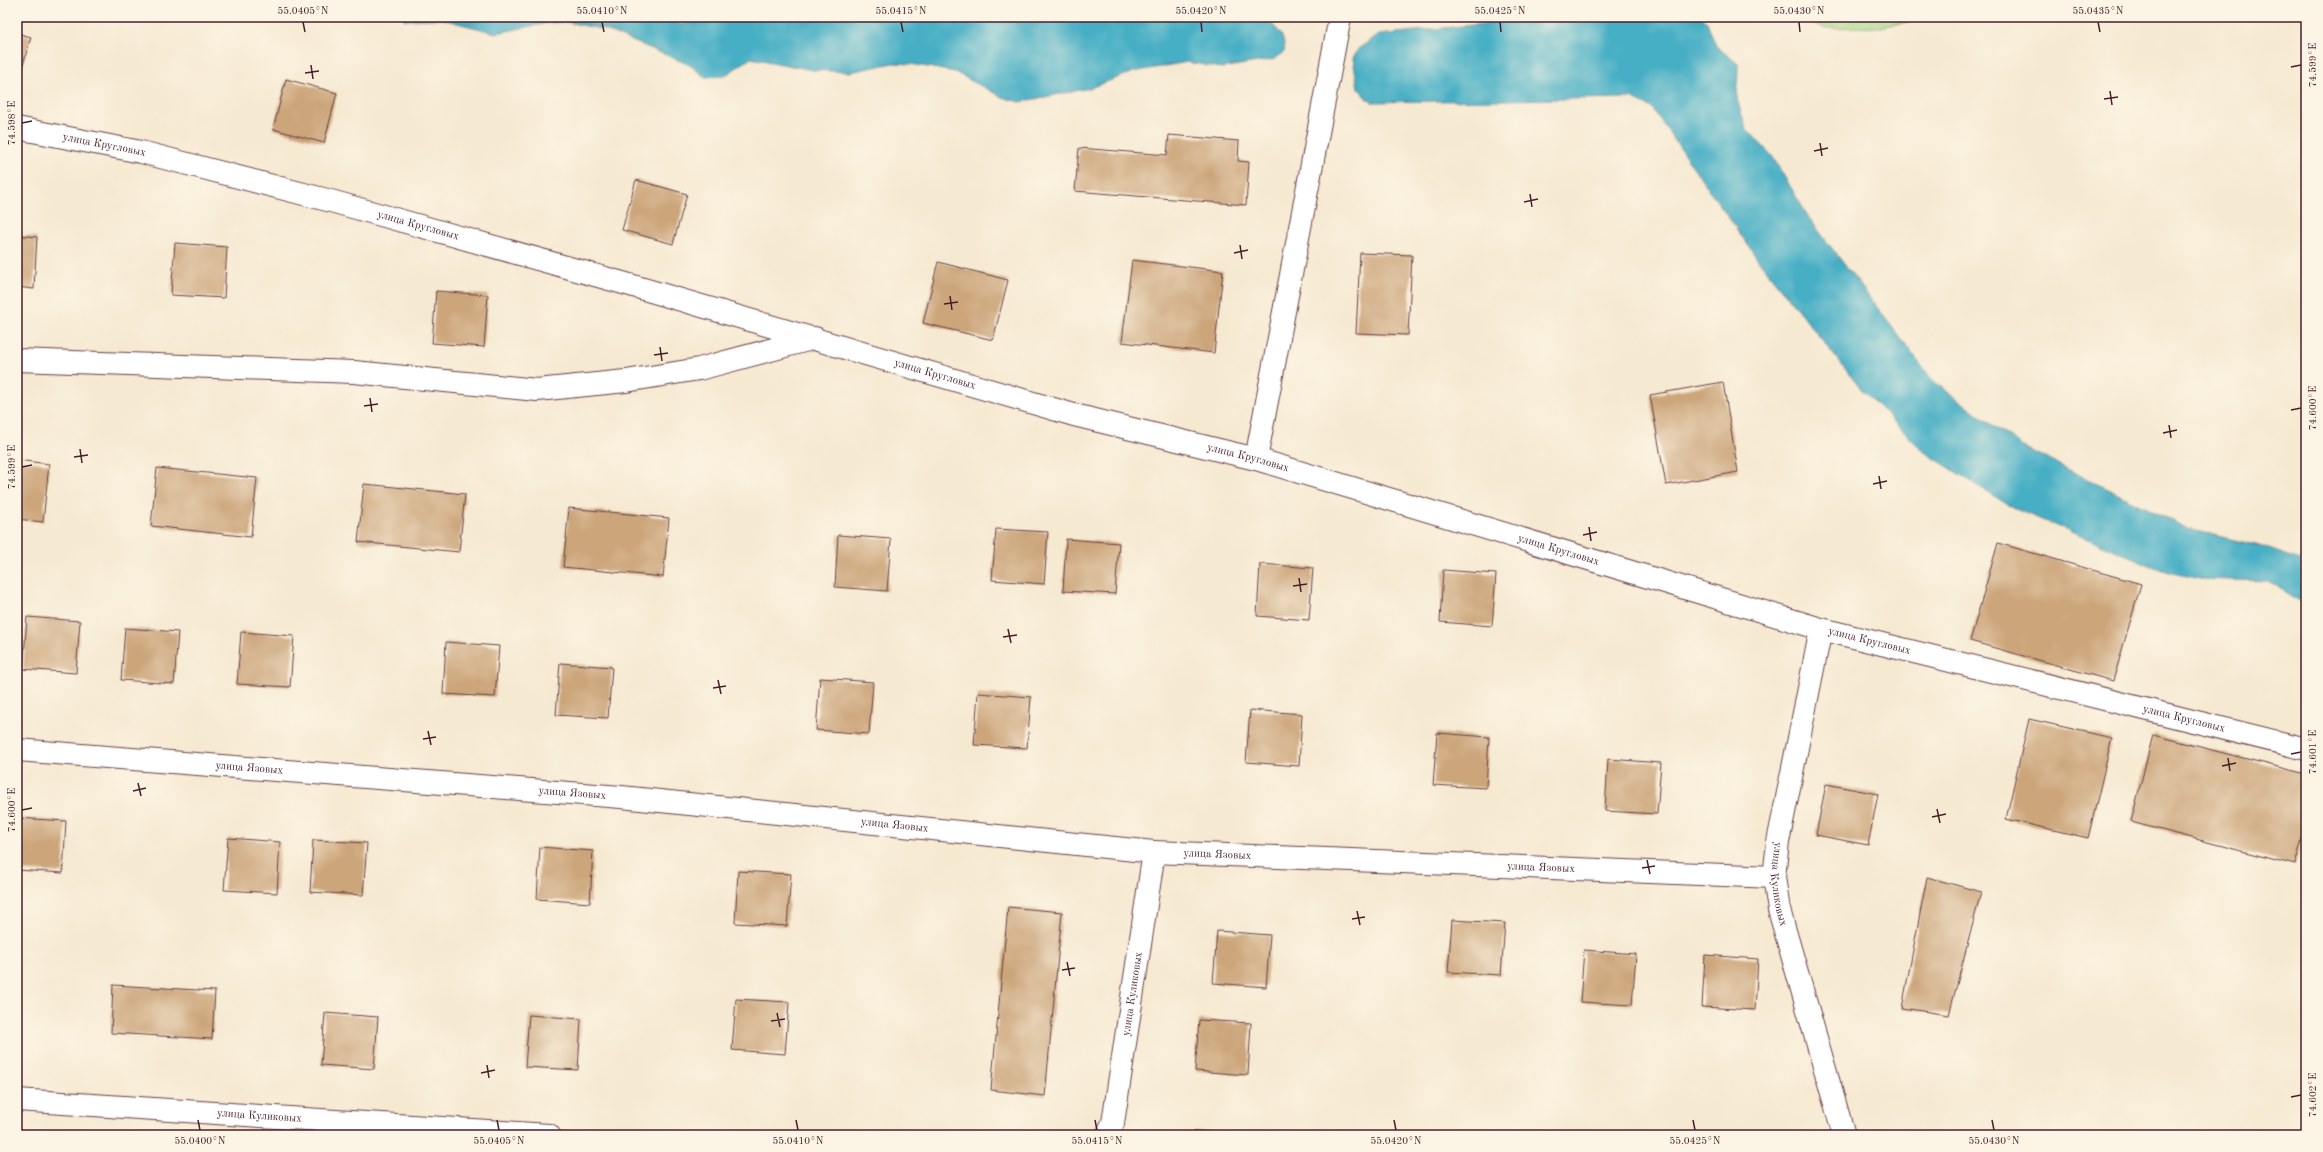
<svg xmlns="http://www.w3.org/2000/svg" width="2323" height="1152" viewBox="0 0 2323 1152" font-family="'Old Standard TT',serif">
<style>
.green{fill:#a3d685;stroke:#767a58}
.water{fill:#46afc5;stroke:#486778}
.building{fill:#cca57a}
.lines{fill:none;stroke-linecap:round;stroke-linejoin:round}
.minor-casing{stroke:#643d44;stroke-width:24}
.minor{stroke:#fff;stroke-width:22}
.ticks{fill:none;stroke:#4a1f2b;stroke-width:1.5}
.labels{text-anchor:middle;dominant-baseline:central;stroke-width:3.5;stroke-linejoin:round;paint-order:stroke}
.street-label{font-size:11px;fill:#4a1f2b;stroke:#fcf5e5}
.neatline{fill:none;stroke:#4a1f2b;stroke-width:1.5}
.ticks-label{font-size:10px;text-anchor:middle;fill:#4a1f2b}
</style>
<rect width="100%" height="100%" fill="#fcf5e5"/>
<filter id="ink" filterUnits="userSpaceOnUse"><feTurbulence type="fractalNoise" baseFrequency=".025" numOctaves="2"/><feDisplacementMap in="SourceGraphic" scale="8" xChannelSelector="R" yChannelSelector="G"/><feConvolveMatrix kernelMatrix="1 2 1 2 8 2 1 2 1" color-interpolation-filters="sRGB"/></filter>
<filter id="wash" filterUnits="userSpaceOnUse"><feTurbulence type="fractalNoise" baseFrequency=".012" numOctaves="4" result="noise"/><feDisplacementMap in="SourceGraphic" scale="16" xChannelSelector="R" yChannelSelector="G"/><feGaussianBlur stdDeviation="0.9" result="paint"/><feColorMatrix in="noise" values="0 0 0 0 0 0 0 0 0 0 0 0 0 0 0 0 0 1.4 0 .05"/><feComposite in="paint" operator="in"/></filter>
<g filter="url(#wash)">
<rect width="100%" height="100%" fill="#f6e9d1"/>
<!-- green -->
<path class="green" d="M1795 17H1932L1881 27 1826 28Z"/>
<!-- water -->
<g class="water">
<path d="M402 17H650L680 24 732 17H993L1005 22 1070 17H1265C1276 29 1286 34 1284 52L1275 59 1222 68 1187 62 1133 72 1090 88 1020 102 1002 97 955 72 911 64 893 63 850 72 813 70 751 58 724 76 705 77 690 65 606 30 567 22 548 23 496 33 442 19 405 20Z"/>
<path d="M1547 17H1702L1707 22 1716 46 1738 64 1737 99 1746 128 1772 156 1809 218 1933 381 2021 446 2188 529 2260 546 2306 562V601L2297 599 2268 581 2199 579 2165 571 2013 508 1923 451 1861 389 1759 261 1652 108 1631 98 1371 102 1358 88 1353 58 1358 49 1378 35Z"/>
</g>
<g id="blocks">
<!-- building -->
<g class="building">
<path d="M17 33 31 37 17 85Z"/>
<path d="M286 79 337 93 324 143 273 129Z"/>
<path d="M1169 135 1239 141 1238 161 1249 162 1246 205 1075 191 1079 148 1167 155Z"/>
<path d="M636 180 687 194 673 244 622 230Z"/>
<path d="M17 235 37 237 34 289 17 287Z"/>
<path d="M175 243 227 247 224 298 171 295Z"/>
<path d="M1360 253 1412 255 1408 335 1356 333Z"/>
<path d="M1132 260 1223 271 1214 353 1122 342Z"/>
<path d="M938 262 1008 280 993 340 923 323Z"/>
<path d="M436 291 488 295 484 347 432 343Z"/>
<path d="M1723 382 1738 472 1666 485 1650 395Z"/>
<path d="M17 460 49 464 43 522 17 519Z"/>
<path d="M157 468 257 478 251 537 151 526Z"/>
<path d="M364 484 465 494 459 552 358 542Z"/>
<path d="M569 508 669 518 663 577 563 567Z"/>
<path d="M996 529 1048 532 1044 584 992 580Z"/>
<path d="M838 535 891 539 887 591 835 587Z"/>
<path d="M1066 539 1119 543 1115 594 1063 591Z"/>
<path d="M1998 543 2141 584 2113 681 1970 641Z"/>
<path d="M1260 564 1313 568 1309 620 1257 616Z"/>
<path d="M1443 570 1496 574 1492 626 1440 622Z"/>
<path d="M27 617 80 621 76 673 23 669Z"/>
<path d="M125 628 178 632 174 684 121 680Z"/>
<path d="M241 632 294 636 290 687 237 684Z"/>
<path d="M446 642 499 646 495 697 443 694Z"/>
<path d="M560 663 612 667 608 718 556 715Z"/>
<path d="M820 678 873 682 869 734 816 730Z"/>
<path d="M978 693 1031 697 1027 748 974 745Z"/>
<path d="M1250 710 1302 714 1299 766 1246 762Z"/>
<path d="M2029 719 2112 738 2088 838 2006 819Z"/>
<path d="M1437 733 1489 737 1486 788 1433 785Z"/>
<path d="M2153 735 2306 774V825L2295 865 2131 822Z"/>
<path d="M1608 759 1661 763 1657 814 1605 811Z"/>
<path d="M1826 784 1878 794 1868 845 1816 835Z"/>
<path d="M17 818 66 821 63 873 17 870Z"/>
<path d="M228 838 280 842 277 893 224 890Z"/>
<path d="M313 840 367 843 363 895 310 892Z"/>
<path d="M540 847 593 851 590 903 537 899Z"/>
<path d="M738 871 791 874 787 926 735 923Z"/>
<path d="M1927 877 1981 892 1949 1015 1902 1008Z"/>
<path d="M1008 907 1062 912 1045 1096 991 1090Z"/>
<path d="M1452 920 1505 923 1501 975 1448 972Z"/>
<path d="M1217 931 1270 935 1266 987 1213 983Z"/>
<path d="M1584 950 1636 954 1632 1005 1580 1002Z"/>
<path d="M1705 955 1758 959 1755 1010 1702 1007Z"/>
<path d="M113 985 215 991 212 1039 111 1033Z"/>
<path d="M736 999 789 1002 785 1054 732 1050Z"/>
<path d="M325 1013 378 1017 374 1069 321 1065Z"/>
<path d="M529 1015 581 1019 578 1070 525 1067Z"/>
<path d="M1199 1020 1251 1023 1248 1075 1195 1071Z"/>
<path d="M1194 1131 1232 1134V1135H1194Z"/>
</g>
</g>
</g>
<g filter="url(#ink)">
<use href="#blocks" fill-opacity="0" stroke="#643d44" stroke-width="1"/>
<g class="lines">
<!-- minor casing -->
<g class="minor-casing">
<g id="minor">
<path id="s1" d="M17 128 141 152 331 201 630 285 1074 415 1256 459 1821 629 2306 749"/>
<path d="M17 360 354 372 537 390 626 381 699 369 815 338"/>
<path d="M1256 459 1340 17"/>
<path id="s2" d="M1821 629 1778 842 1774 877 1779 910 1844 1135"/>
<path id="s3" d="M17 750 621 797 1154 852 1774 877"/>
<path id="s4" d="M17 1100 549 1135"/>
<path id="s5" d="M1107 1135 1113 1123 1154 852"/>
</g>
</g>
<!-- minor -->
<use href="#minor" class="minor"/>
</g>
</g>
<!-- ticks -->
<path class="ticks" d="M303 22 305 32M602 22 604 32M901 22 903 32M1201 22 1202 32M1500 22 1501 32M1799 22 1800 32M2098 22 2100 32M311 65 313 79M2291 67 2301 65M305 73 319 71M2110 91 2112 105M2104 99 2118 97M22 123 32 121M1820 143 1822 156M1814 151 1828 148M1530 194 1532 207M1524 202 1538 199M1240 245 1242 259M1234 253 1248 250M950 296 952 310M944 304 958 302M660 347 662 361M654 355 668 353M370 398 372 412M364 406 378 404M2291 410 2301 408M2169 425 2171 438M2163 433 2177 430M80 449 82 463M74 457 88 455M22 467 32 465M1879 476 1881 489M1873 484 1887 481M1589 527 1591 541M1583 535 1597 532M1299 578 1301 592M1293 586 1307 584M1008 629 1011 643M1003 637 1017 635M718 680 721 694M713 688 726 686M428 731 431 745M423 739 436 737M2291 754 2301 752M2228 758 2230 771M2222 766 2236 763M138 783 141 796M133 791 146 788M1937 809 1940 823M22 810 32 808M1932 817 1946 814M1647 860 1650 874M1642 868 1655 866M1357 911 1360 925M1352 919 1365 917M1067 962 1070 976M1062 970 1075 968M777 1013 780 1027M771 1021 785 1019M487 1065 489 1078M481 1073 495 1070M2291 1097 2301 1095M198 1120 200 1130M497 1120 499 1130M796 1120 798 1130M1095 1120 1097 1130M1394 1120 1396 1130M1693 1120 1695 1130M1992 1120 1994 1130"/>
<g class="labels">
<!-- street labels -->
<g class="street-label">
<text stroke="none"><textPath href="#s1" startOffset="89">улица Кругловых</textPath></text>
<text stroke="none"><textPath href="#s1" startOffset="413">улица Кругловых</textPath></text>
<text stroke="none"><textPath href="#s1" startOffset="951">улица Кругловых</textPath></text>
<text stroke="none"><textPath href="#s1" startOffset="1275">улица Кругловых</textPath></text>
<text stroke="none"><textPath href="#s1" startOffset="1599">улица Кругловых</textPath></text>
<text stroke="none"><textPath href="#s1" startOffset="1923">улица Кругловых</textPath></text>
<text stroke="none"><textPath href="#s1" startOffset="2247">улица Кругловых</textPath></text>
<text stroke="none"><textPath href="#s3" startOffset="233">улица Язовых</textPath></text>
<text stroke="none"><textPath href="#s3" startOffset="557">улица Язовых</textPath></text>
<text stroke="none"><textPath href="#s3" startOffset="881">улица Язовых</textPath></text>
<text stroke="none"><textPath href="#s3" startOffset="1205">улица Язовых</textPath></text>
<text stroke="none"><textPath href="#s3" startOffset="1529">улица Язовых</textPath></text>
<text stroke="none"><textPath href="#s2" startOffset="260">улица Куликовых</textPath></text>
<text stroke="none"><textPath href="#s5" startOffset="144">улица Куликовых</textPath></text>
<text stroke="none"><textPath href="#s4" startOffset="243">улица Куликовых</textPath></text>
</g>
</g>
<!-- margin -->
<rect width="2323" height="1152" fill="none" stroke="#fcf5e5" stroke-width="44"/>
<rect x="22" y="22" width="2279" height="1108" class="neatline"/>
<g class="ticks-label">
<text x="303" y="14">55.0405°N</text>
<text x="602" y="14">55.0410°N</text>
<text x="901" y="14">55.0415°N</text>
<text x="1201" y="14">55.0420°N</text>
<text x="1500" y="14">55.0425°N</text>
<text x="1799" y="14">55.0430°N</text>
<text x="2098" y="14">55.0435°N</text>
<text transform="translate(2312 65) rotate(-90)" y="4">74.599°E</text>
<text transform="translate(11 123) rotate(-90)" y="4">74.598°E</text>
<text transform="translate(2312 408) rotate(-90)" y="4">74.600°E</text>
<text transform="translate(11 467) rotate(-90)" y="4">74.599°E</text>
<text transform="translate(2312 752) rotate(-90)" y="4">74.601°E</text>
<text transform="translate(11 810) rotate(-90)" y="4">74.600°E</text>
<text transform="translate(2312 1095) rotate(-90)" y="4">74.602°E</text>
<text x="200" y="1144">55.0400°N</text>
<text x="499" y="1144">55.0405°N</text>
<text x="798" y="1144">55.0410°N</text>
<text x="1097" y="1144">55.0415°N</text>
<text x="1396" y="1144">55.0420°N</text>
<text x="1695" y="1144">55.0425°N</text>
<text x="1994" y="1144">55.0430°N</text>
</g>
</svg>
